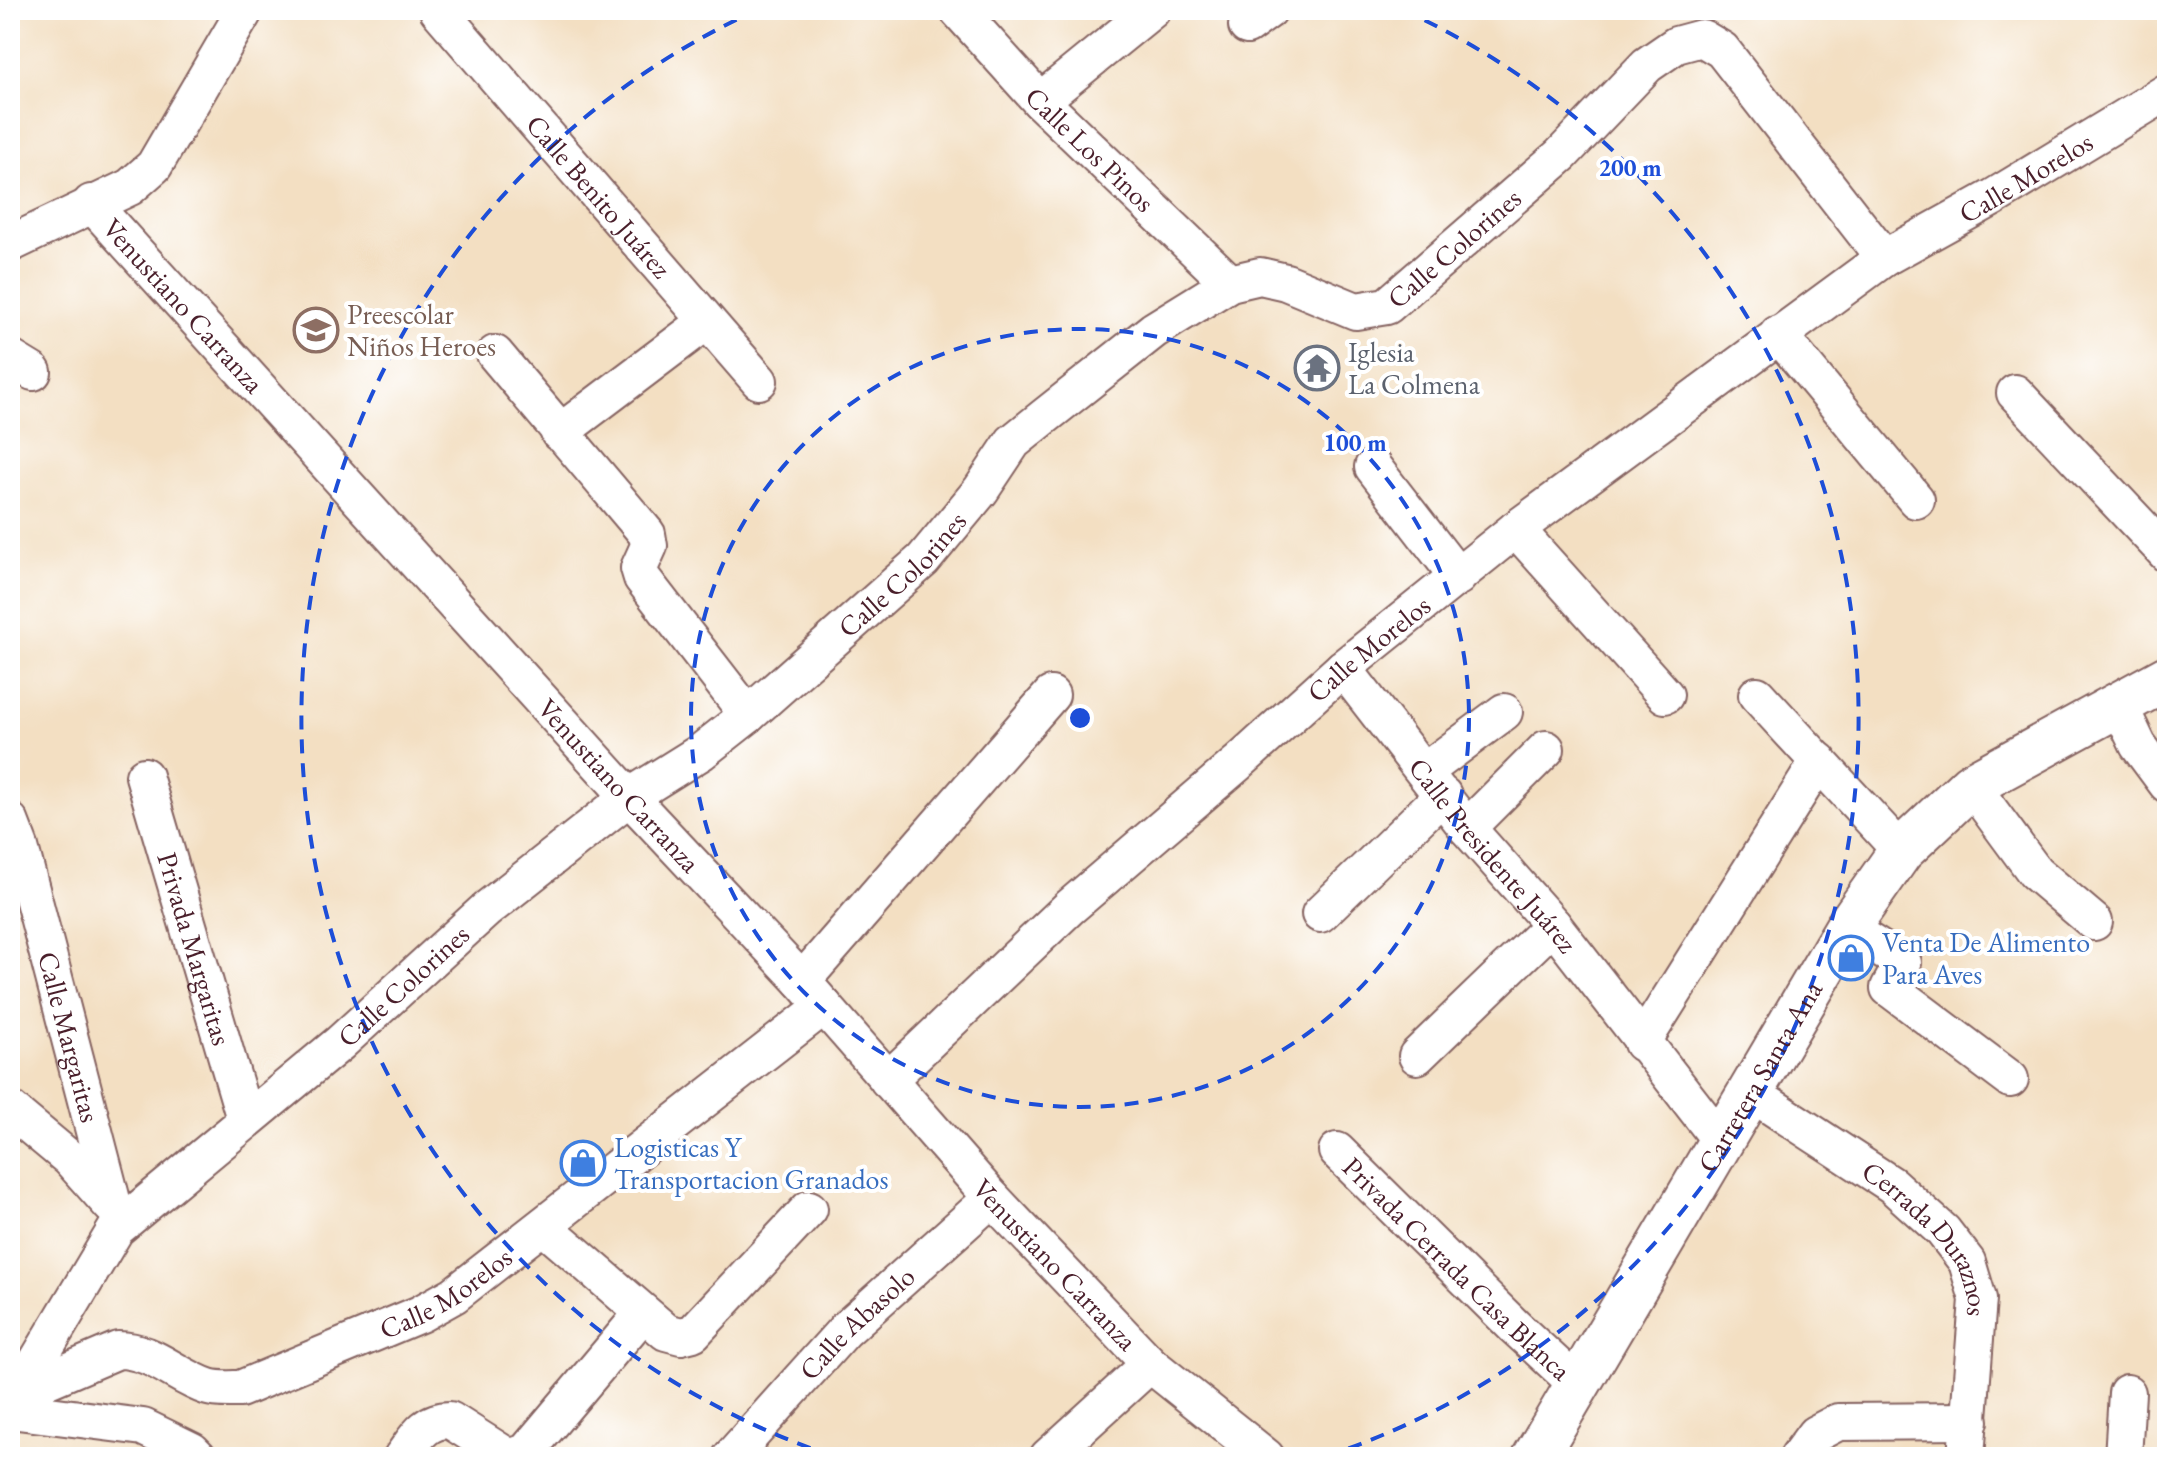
<svg xmlns="http://www.w3.org/2000/svg" width="2177" height="1467" viewBox="0 0 2177 1467" font-family="'EB Garamond',serif">
<style>
.lines{fill:none;stroke-linecap:round;stroke-linejoin:round}
.minor-casing{stroke:#856260;stroke-width:40}
.major-casing{stroke:#856260;stroke-width:48}
.minor{stroke:#fff;stroke-width:36}
.major{stroke:#fff;stroke-width:44}
.ring{fill:none;stroke:#1d4ed8;stroke-width:4;stroke-dasharray:14 10}
.labels{text-anchor:middle;dominant-baseline:central;stroke-width:8;stroke-linejoin:round;paint-order:stroke}
.street-label{font-size:28px;fill:#4a1f2b;stroke:#fff}
.education-label{font-size:28px;fill:#785e54;stroke:#fff;text-anchor:start}
.worship-label{font-size:28px;fill:#5b616d;stroke:#fff;text-anchor:start}
.shop-label{font-size:28px;fill:#366cbe;stroke:#fff;text-anchor:start}
.centre{fill:#1d4ed8;stroke:#fff;stroke-width:4}
.ring-label{font-size:24px;text-anchor:middle;font-weight:bold;fill:#1d4ed8;stroke:#fff;stroke-width:8;stroke-linejoin:round;paint-order:stroke}
</style>
<rect width="100%" height="100%" fill="#fff"/>
<filter id="ink" filterUnits="userSpaceOnUse"><feTurbulence type="fractalNoise" baseFrequency=".0125" numOctaves="2"/><feDisplacementMap in="SourceGraphic" scale="16" xChannelSelector="R" yChannelSelector="G"/><feConvolveMatrix kernelMatrix="1 2 1 2 8 2 1 2 1" color-interpolation-filters="sRGB"/></filter>
<filter id="wash" filterUnits="userSpaceOnUse"><feTurbulence type="fractalNoise" baseFrequency=".006" numOctaves="4" result="noise"/><feDisplacementMap in="SourceGraphic" scale="32" xChannelSelector="R" yChannelSelector="G"/><feGaussianBlur stdDeviation="1.8" result="paint"/><feColorMatrix in="noise" values="0 0 0 0 0 0 0 0 0 0 0 0 0 0 0 0 0 1.4 0 .05"/><feComposite in="paint" operator="in"/></filter>
<g filter="url(#wash)">
<rect width="100%" height="100%" fill="#f3dfc2"/>
</g>
<g filter="url(#ink)">
<g class="lines">
<!-- minor casing -->
<g class="minor-casing">
<g id="minor">
<path id="s1" d="M438 10 759 381"/>
<path id="s2" d="M958 10 1040 101 1230 283"/>
<path d="M1247 26 1269 10"/>
<path d="M1040 101 1152 10"/>
<path id="s3" d="M91 203 629 797 802 981 992 1198 1150 1364 1266 1457"/>
<path d="M10 244 130 187 154 166 245 10"/>
<path d="M1778 334 1916 500"/>
<path d="M495 354 647 534 649 546 639 568 642 578 748 715"/>
<path d="M10 358 33 372"/>
<path d="M2015 393 2167 554"/>
<path d="M559 433 706 322"/>
<path d="M1373 467 1458 577"/>
<path d="M1516 529 1665 695"/>
<path id="s4" d="M1343 668 1467 828 1553 925 1720 1140"/>
<path d="M1757 695 1901 851"/>
<path d="M2119 705 2138 745 2167 784"/>
<path d="M1425 771 1504 712"/>
<path id="s5" d="M144 776 245 1119"/>
<path d="M1971 785 2035 872 2094 922"/>
<path id="s6" d="M10 821 20 847 114 1208"/>
<path d="M1467 828 1546 749"/>
<path d="M1320 914 1443 795"/>
<path d="M1847 928 1903 963 1889 988 2010 1079"/>
<path d="M802 981 1051 695"/>
<path d="M1642 1043 1819 761"/>
<path d="M1417 1056 1553 925"/>
<path id="s7" d="M888 1080 1070 907 1238 763 1343 668 1516 529 1884 258 1994 197 2167 92"/>
<path id="s8" d="M1748 1091 1892 1185 1943 1231 1967 1262 1978 1299 1966 1457"/>
<path d="M10 1109 70 1159 111 1205"/>
<path id="s9" d="M1337 1151 1515 1327 1578 1385"/>
<path d="M543 1226 666 1332 681 1336 693 1333 809 1209"/>
<path id="s10" d="M20 1390 116 1229 340 1043 487 909 629 797 701 752 748 715 923 560 981 490 1013 442 1044 417 1154 330 1230 283 1260 276 1286 282 1356 311 1387 306 1561 155 1647 65 1676 45 1702 38 1722 50 1884 258"/>
<path id="s11" d="M15 1394 118 1350C153 1350 175 1376 208 1387 217 1390 230 1389 240 1389L420 1314 454 1295 824 1006"/>
<path d="M10 1410 143 1427 192 1451 198 1457"/>
<path d="M402 1457C416 1438 424 1420 450 1420L505 1455 512 1457 526 1452 643 1313"/>
<path id="s12" d="M731 1457 845 1330 992 1198"/>
<path d="M1048 1457 1150 1364"/>
<path d="M1798 1457 1815 1434 1838 1422 1970 1421"/>
<path d="M2123 1457 2127 1393"/>
</g>
</g>
<!-- major casing -->
<g class="major-casing">
<g id="major">
<path id="s13" d="M1535 1457 1847 928 1901 851 1971 785 2167 678"/>
</g>
</g>
<!-- minor -->
<use href="#minor" class="minor"/>
<!-- major -->
<use href="#major" class="major"/>
</g>
</g>
<!-- distance rings -->
<g class="ring">
<circle cx="1080" cy="718" r="389"/>
<path d="M833 1456A778 778 0 0 1 757 10M1403 10A778 778 0 0 1 1327 1456"/>
</g>
<!-- icons -->
<defs>
<g id="school-ring" transform="scale(2.3)"><circle r="9.5" fill="#fff" stroke="#8d6e63" stroke-width="1.5"/><path d="M0-5L7-2L0 1L-7-2ZM-4 1L0 2.5L4 1V4Q0 6-4 4Z" fill="#8d6e63"/></g>
<g id="temple-ring" transform="scale(2.3)"><circle r="9.5" fill="#fff" stroke="#6b7280" stroke-width="1.5"/><path d="M0-6L5-2H3V0L6.5 2.5H4V6H1.5V3h-3V6H-4V2.5H-6.5L-3 0V-2H-5Z" fill="#6b7280"/></g>
<g id="shop-ring" transform="scale(2.3)"><circle r="9.5" fill="#fff" stroke="#3f7fe0" stroke-width="1.5"/><path d="M-5-2.5h2.3a2.7 3.5 0 0 1 5.4 0H5L5.5 6h-11ZM-1.5-2.5h3a1.5 2.3 0 0 0-3 0Z" fill="#3f7fe0"/></g>
</defs>
<g fill-rule="evenodd">
<use href="#school-ring" x="316" y="330"/>
<use href="#temple-ring" x="1317" y="368"/>
<use href="#shop-ring" x="1851" y="958"/>
<use href="#shop-ring" x="583" y="1163"/>
</g>
<g class="labels">
<!-- street labels -->
<g class="street-label">
<text stroke="none"><textPath href="#s2" startOffset="192">Calle Los Pinos</textPath></text>
<text stroke="none"><textPath href="#s7" startOffset="1456">Calle Morelos</textPath></text>
<text stroke="none"><textPath href="#s1" startOffset="246">Calle Benito Juárez</textPath></text>
<text stroke="none"><textPath href="#s10" startOffset="1908">Calle Colorines</textPath></text>
<text stroke="none"><textPath href="#s3" startOffset="138">Venustiano Carranza</textPath></text>
<text stroke="none"><textPath href="#s10" startOffset="1212">Calle Colorines</textPath></text>
<text stroke="none"><textPath href="#s7" startOffset="646">Calle Morelos</textPath></text>
<text stroke="none"><textPath href="#s3" startOffset="786">Venustiano Carranza</textPath></text>
<text stroke="none"><textPath href="#s4" startOffset="240">Calle Presidente Juárez</textPath></text>
<text stroke="none"><textPath href="#s5" startOffset="180">Privada Margaritas</textPath></text>
<text stroke="none"><textPath href="#s10" startOffset="564">Calle Colorines</textPath></text>
<text stroke="none"><textPath href="#s6" startOffset="224">Calle Margaritas</textPath></text>
<text stroke="none"><textPath href="#s13" startOffset="442">Carretera Santa Ana</textPath></text>
<text stroke="none"><textPath href="#s8" startOffset="238">Cerrada Duraznos</textPath></text>
<text stroke="none"><textPath href="#s3" startOffset="1434">Venustiano Carranza</textPath></text>
<text stroke="none"><textPath href="#s9" startOffset="168">Privada Cerrada Casa Blanca</textPath></text>
<text stroke="none"><textPath href="#s11" startOffset="470">Calle Morelos</textPath></text>
<text stroke="none"><textPath href="#s12" startOffset="184">Calle Abasolo</textPath></text>
</g>
<!-- education labels -->
<g class="education-label">
<text x="347" y="314">Preescolar<tspan x="347" dy="32">Niños Heroes</tspan></text>
</g>
<!-- worship labels -->
<g class="worship-label">
<text x="1348" y="352">Iglesia<tspan x="1348" dy="32">La Colmena</tspan></text>
</g>
<!-- shop labels -->
<g class="shop-label">
<text x="1882" y="942">Venta De Alimento<tspan x="1882" dy="32">Para Aves</tspan></text>
<text x="614" y="1147">Logisticas Y<tspan x="614" dy="32">Transportacion Granados</tspan></text>
</g>
</g>
<circle cx="1080" cy="718" r="12" class="centre"/>
<g class="ring-label">
<text x="1630" y="176">200 m</text>
<text x="1355" y="451">100 m</text>
</g>
<!-- margin -->
<rect width="2177" height="1467" fill="none" stroke="#fff" stroke-width="40"/>
</svg>
